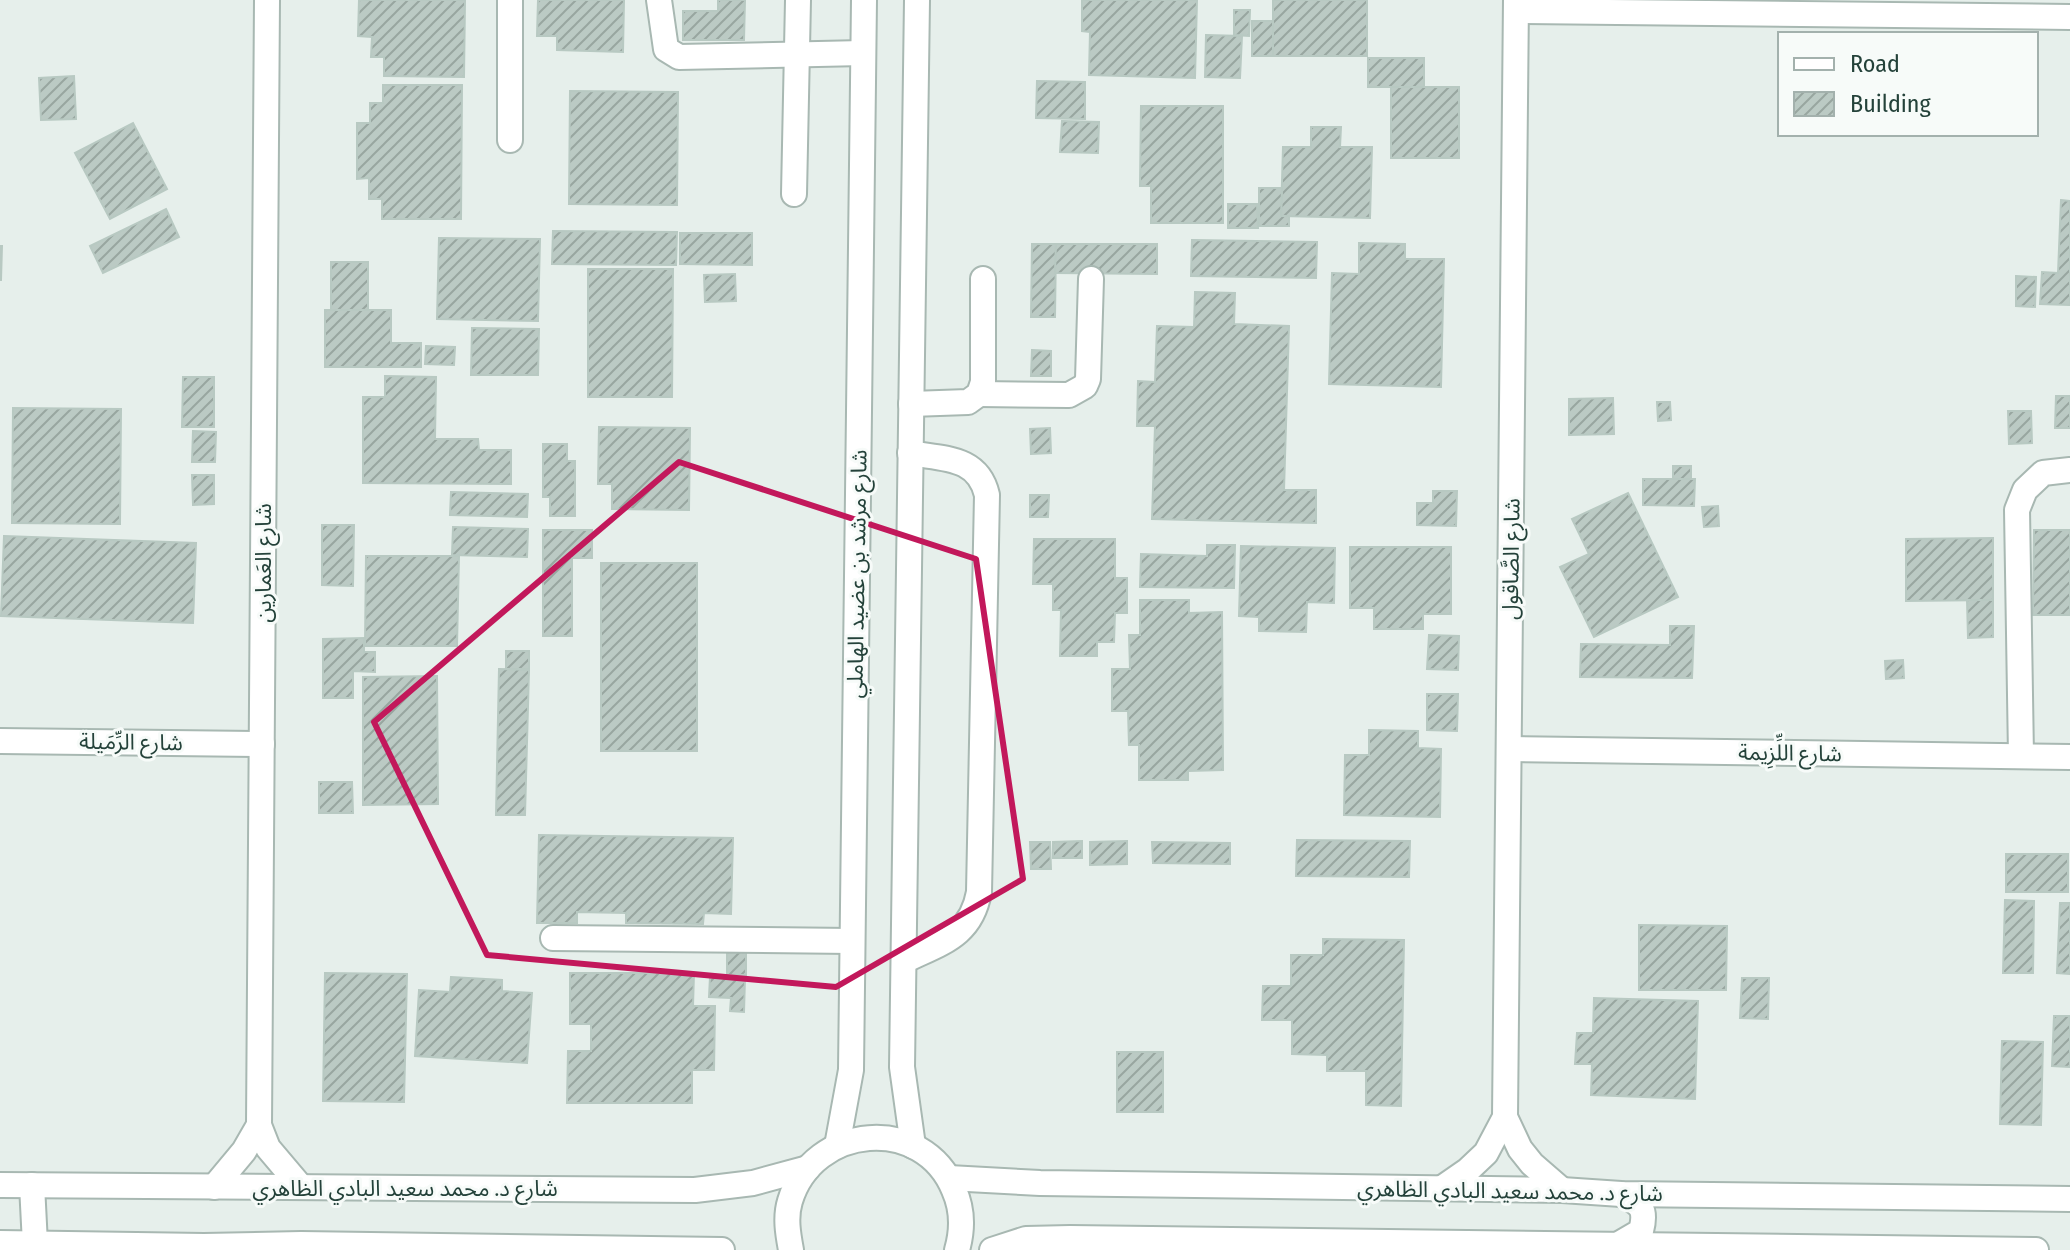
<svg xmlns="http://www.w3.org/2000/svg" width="2070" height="1250" viewBox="0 0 2070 1250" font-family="'Fira Sans Condensed','Noto Sans Arabic',sans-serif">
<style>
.building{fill:url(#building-hatch);stroke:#b8c9c2;stroke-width:2}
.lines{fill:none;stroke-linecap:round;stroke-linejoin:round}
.minor-casing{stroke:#a8b8b2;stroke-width:28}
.minor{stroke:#fff;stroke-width:24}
.marked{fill:none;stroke:#c2185b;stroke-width:6;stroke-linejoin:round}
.labels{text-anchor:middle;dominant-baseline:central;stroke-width:6;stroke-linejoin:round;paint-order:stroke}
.street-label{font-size:22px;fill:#24423a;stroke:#f7fbf9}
</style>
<defs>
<pattern id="building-hatch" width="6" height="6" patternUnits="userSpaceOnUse" patternTransform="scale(2)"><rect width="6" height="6" fill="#bbcac4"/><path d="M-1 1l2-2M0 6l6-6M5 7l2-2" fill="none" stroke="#98a6a0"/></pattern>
</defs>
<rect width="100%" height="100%" fill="#e6efeb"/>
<!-- building -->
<g class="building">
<path d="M359 0H465L464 77 384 76V57H371L372 37 358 36Z"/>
<path d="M538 0H624L623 52 557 50V36H537Z"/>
<path d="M718 0H745L744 40H683V11H718Z"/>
<path d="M1082 0H1197L1195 78 1089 75 1090 32 1082 31Z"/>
<rect x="1273" y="0" width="94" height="56"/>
<path d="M1234 10H1250L1249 36 1234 35Z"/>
<rect x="1252" y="21" width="21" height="35"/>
<path d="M1206 35 1242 36 1240 78 1205 77Z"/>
<rect x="1368" y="58" width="56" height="29"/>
<path d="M74 76 76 119 41 120 39 78Z"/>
<path d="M1037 81 1085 82V119L1036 118Z"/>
<path d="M383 85H462L461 219H382V199H369V178L357 179V123H370V103H383Z"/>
<rect x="1391" y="87" width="68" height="71"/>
<path d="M570 91 678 92 677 205 569 204Z"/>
<path d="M1141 106H1223V223H1151V186H1140Z"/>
<path d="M1062 121 1099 122 1098 153 1060 152Z"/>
<path d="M133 123 167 189 110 219 75 153Z"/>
<path d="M1311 127H1341L1340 147H1372L1370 218 1281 216 1283 147H1311Z"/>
<path d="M1259 188H1282L1281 216H1289V226H1259Z"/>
<path d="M2061 200 2070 201V305L2040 304 2042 272 2058 273Z"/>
<path d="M1228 204H1257L1258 228H1228Z"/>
<path d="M166 209 179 237 103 273 90 246Z"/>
<path d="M553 231 677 232 676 265 552 264Z"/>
<path d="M680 233H752V265L680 264Z"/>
<path d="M439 238 540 239 538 321 437 319Z"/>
<path d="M1192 240 1317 242 1316 278 1191 276Z"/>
<path d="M1359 243 1405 244V259H1444L1441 387 1329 384 1332 273 1359 274Z"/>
<path d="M1032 244H1056L1055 317H1031Z"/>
<path d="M1056 244H1157V274L1055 273Z"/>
<path d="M0 246H2L1 280H0Z"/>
<rect x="331" y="262" width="37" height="48"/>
<path d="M588 269H673L672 397H588Z"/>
<path d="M735 274 736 301 705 302 704 275Z"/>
<path d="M2016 276 2036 277 2035 307 2016 306Z"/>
<path d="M1195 292 1235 293 1234 324 1289 326 1284 490H1316V523L1152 519 1155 426H1137L1138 381 1155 382 1157 326 1194 327Z"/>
<path d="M325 310H391V343H421V367H325Z"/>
<path d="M472 328 539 329 538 375H471Z"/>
<path d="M426 346 455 347 454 365 425 364Z"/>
<path d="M1032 350 1051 351V376H1031Z"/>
<path d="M385 376 436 377 435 439H478L479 450H511V484L363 483V397H385Z"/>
<path d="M183 377H214V427H182Z"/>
<path d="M2056 396H2070V428H2055Z"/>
<path d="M1613 398 1614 434 1569 435V399Z"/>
<path d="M1657 402H1670L1671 420 1658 421Z"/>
<path d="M13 408 121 409 120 524 12 523Z"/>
<path d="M2008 411H2031L2032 443 2009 444Z"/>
<path d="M599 427 690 428 689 510 612 509V484H598Z"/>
<path d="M1050 428 1051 453 1031 454 1030 429Z"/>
<path d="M193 431 216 432 215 462H192Z"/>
<path d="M543 444H567V461H575V516H550V497H543Z"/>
<rect x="1673" y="466" width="18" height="13"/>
<path d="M192 475H214V504L193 505Z"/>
<path d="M1643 479H1695L1694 506 1643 505Z"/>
<path d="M1433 491H1457L1456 526 1417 525V503H1433Z"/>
<path d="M451 492 528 494 527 517 450 515Z"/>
<path d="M1628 493 1678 597 1594 637 1560 567 1589 554 1572 519Z"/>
<path d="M1030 495H1049L1048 517H1030Z"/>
<path d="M1718 506 1719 526 1704 527 1702 507Z"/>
<path d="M322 525H354L353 586 322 585Z"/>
<path d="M453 527 528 529 527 557 452 555Z"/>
<path d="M543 530H592V558H572V636H543Z"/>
<path d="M2034 530H2070V615H2033Z"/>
<path d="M4 536 196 543 193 623 1 616Z"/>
<path d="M1993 538V600L1906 601V539Z"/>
<path d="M1034 539H1115V578H1127V613H1115L1114 642H1097V656H1060L1061 610H1053V584H1033Z"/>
<path d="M1207 545H1235L1234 588 1140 587 1141 554 1207 556Z"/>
<path d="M1241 546 1335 548 1334 603 1307 602 1306 632 1259 631V617L1239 616Z"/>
<path d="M1350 547H1451V614H1423V629H1374V608H1350Z"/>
<path d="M366 556H459L457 646H365Z"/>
<rect x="601" y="563" width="96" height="188"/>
<path d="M1140 600H1189V613L1222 612 1223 770 1188 771V780H1139V745H1129L1128 711H1112V669H1130L1129 635H1140Z"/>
<path d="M1967 600H1993V637L1968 638Z"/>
<path d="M1670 626H1694L1692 678 1580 677 1581 644 1670 645Z"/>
<path d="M1429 635 1459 636 1458 670 1427 669Z"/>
<path d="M364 638V652H375V672L353 671V698H323V639Z"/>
<rect x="506" y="651" width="23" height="18"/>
<path d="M1903 660 1904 678 1886 679 1885 661Z"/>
<path d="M499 669 529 670 525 815H496Z"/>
<path d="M437 676 438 804 363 805V677Z"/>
<path d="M1427 694H1458L1457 731 1427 730Z"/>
<path d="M1369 730 1418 731V748L1441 749 1440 817 1344 815 1345 755H1369Z"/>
<path d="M319 782H352L353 813H319Z"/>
<path d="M539 835 733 838 731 914 704 913 703 924 626 923V913L577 912V923H537Z"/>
<path d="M1297 840 1410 841 1409 877 1296 876Z"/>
<path d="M1082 841V858H1053V842Z"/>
<path d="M1127 841V864L1090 865V842Z"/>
<path d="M1030 842H1050L1051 869H1031Z"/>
<path d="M1152 842 1230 843V864L1153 863Z"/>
<rect x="2006" y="854" width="62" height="38"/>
<path d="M2005 900 2034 901 2033 973H2003Z"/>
<path d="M2060 903H2070V974L2057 973Z"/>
<path d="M1639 925 1727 926 1726 990H1639Z"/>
<path d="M1323 939 1404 940 1401 1106 1366 1105V1071H1327V1055L1292 1054V1020H1262L1263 986H1291V955H1323Z"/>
<rect x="727" y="951" width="19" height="24"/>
<path d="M325 973 407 974 404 1102 323 1101Z"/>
<path d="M570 973H694L693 1006H715L714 1070H692V1103H567L568 1051H591V1024H570Z"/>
<path d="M451 977 502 980V991L532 993 527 1063 415 1056 419 990 450 992Z"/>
<path d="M710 977 745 978 744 1012 730 1011 731 998 709 997Z"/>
<path d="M1742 978H1769L1768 1019 1740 1018Z"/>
<path d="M1594 998 1698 1001 1695 1099 1591 1095 1592 1064H1575L1577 1033H1593Z"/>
<path d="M2054 1016H2070V1067L2052 1066Z"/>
<path d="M2002 1041 2043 1042 2041 1125 2000 1124Z"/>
<rect x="1117" y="1052" width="46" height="60"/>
</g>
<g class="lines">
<!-- minor casing -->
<g class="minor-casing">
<g id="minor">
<path d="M267 0 259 1125 268 1148 301 1187"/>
<path d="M659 0 666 49 679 57 863 53"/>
<path d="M1516 0 1505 1117 1520 1149 1532 1164 1562 1190"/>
<path d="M1516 11 2070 17"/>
<path d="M510 140V0"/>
<path d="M794 194 798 0"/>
<path d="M979 394 1069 395 1085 386 1088 379 1091 279"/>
<path d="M911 404 968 402 979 394 983 382V279"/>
<path d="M0 741 262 744"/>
<path d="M1509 749 2070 757"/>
<path d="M2021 756 2017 510 2025 490 2043 473 2070 470"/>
<path d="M553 938 852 941"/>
<path d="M904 961C940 943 971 937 979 892L987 495C978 456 943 459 910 453"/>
<path d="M837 1146 851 1070 864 0"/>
<path d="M913 1146 902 1067 917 0"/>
<path d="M949 1178 1040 1183 1562 1190 1621 1194 2070 1199"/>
<path d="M0 1185 695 1190 753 1183 808 1168"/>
<path d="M32 1185 35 1244"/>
<path d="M214 1187 244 1151 259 1125"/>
<path d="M1442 1188 1468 1170 1486 1153 1505 1117"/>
<path d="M0 1243 204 1246 301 1244 722 1250"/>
<path d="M1617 1245 1641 1231C1647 1208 1641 1204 1621 1194"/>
<path d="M791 1250C788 1234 785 1217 790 1201 813 1124 923 1114 954 1190 963 1210 963 1229 957 1250"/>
<path d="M992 1250 1026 1239 1070 1238 2036 1250"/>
</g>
</g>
<!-- minor -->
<use href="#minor" class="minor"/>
</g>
<!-- marked area -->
<path class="marked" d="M679 462 976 559 1023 879 836 987 487 955 374 722Z"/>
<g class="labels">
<!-- street labels -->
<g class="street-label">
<text transform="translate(1511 559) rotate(-89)">شارع الصَّاقول</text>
<text transform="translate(263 563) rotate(-90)">شارع العَمارين</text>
<text transform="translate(857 574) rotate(-89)">شارع مرشد بن عضيد الهاملي</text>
<text transform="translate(131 742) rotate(1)">شارع الرِّمَيلة</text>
<text transform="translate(1790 753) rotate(1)">شارع اللِّزِيمة</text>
<text x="405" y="1188">شارع د. محمد سعيد البادي الظاهري</text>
<text transform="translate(1510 1191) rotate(1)">شارع د. محمد سعيد البادي الظاهري</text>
</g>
</g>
<!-- legend -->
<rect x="1778" y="32" width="260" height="104" fill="#f7fbf9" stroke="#a3b1ad" stroke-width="2"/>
<rect x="1794" y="58" width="40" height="12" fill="#ffffff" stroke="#a3b1ad" stroke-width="2"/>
<text x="1850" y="72" font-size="24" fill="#24423a">Road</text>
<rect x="1794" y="92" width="40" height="24" fill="url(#building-hatch)" stroke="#a3b1ad" stroke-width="2"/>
<text x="1850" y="112" font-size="24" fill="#24423a">Building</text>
</svg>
